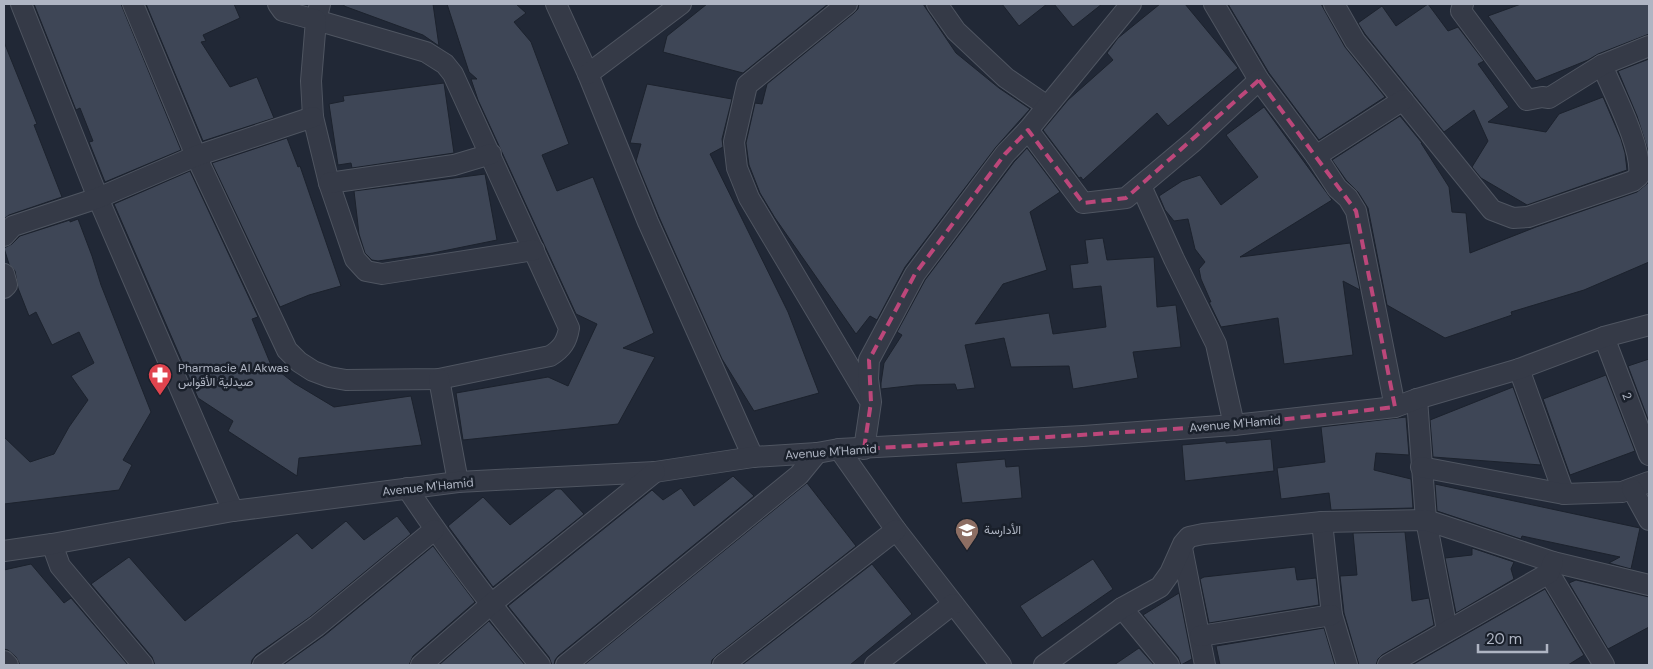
<svg xmlns="http://www.w3.org/2000/svg" width="1653" height="669" viewBox="0 0 1653 669" font-family="'DM Sans',Vazirmatn,sans-serif">
<style>
.building{fill:#3e4656;stroke:#1c222d}
.lines{fill:none;stroke-linecap:round;stroke-linejoin:round}
.minor-casing{stroke:#4f5561;stroke-width:22}
.minor{stroke:#353a47;stroke-width:20}
.marked{fill:none;stroke:#bc477a;stroke-width:4;stroke-dasharray:10 6;stroke-linejoin:round}
.labels{text-anchor:middle;dominant-baseline:central;stroke-width:5;stroke-linejoin:round;paint-order:stroke}
.poi-label{font-size:12px;fill:#afb5c3;stroke:#1a202b;text-anchor:start}
.street-label{font-size:12px;fill:#afb5c3;stroke:#1a202b}
</style>
<rect width="100%" height="100%" fill="#212836"/>
<!-- building -->
<g class="building">
<path d="M34 4H121L181 150 105 182 89 142 93 141 80 108 76 110Z"/>
<path d="M146 4H234L240 18 203 35 206 41 201 42 230 87 257 77 274 118 203 141Z"/>
<path d="M344 4H433L439 46 423 35 344 6Z"/>
<path d="M447 4H516L526 13 514 22 531 42 569 144 542 155 557 191 593 177 654 333 623 348 655 357 618 424 463 440 456 393 548 377 568 386 597 324 576 314 478 100 471 79H477L469 72Z"/>
<path d="M707 4H828L743 73 663 52 667 36Z"/>
<path d="M859 4H923L956 53 999 88 1030 109 996 147 905 267 877 320 870 316 856 334 775 218 760 193 749 165 746 143 755 103 762 104 767 84 854 13 858 9Z"/>
<path d="M1002 4H1047L1019 26Z"/>
<path d="M1054 4H1102L1073 27Z"/>
<path d="M1160 4H1185L1238 68 1168 126 1157 113 1083 180 1081 177 1079 178 1043 130 1068 100 1113 60 1107 53 1118 38Z"/>
<path d="M1228 4H1321L1345 47 1385 97 1319 140 1269 73Z"/>
<path d="M1428 4 1448 31 1458 27 1484 61 1478 64 1509 107 1488 122 1546 132 1559 114 1603 97 1621 139 1625 153 1627 170 1527 205 1481 178 1472 167 1488 141 1474 110 1444 132 1365 34 1358 23 1382 6 1396 26Z"/>
<path d="M1521 4H1649V34L1598 54 1588 60 1536 81 1488 16Z"/>
<path d="M4 42 37 124 34 125 62 197 9 215 4 219Z"/>
<path d="M1649 59V154L1637 116 1618 71Z"/>
<path d="M444 83 454 153 352 168 351 163 338 165 329 104 344 101 343 96Z"/>
<path d="M647 84 732 99 722 139 723 147 710 154 788 312 819 393 754 411 722 359 659 217 636 161 641 144 630 143Z"/>
<path d="M1264 107 1332 200 1240 257 1350 243 1360 290 1343 281 1353 355 1284 364 1278 318 1221 327 1209 302H1211L1201 279 1199 269 1205 262 1195 249 1188 219 1174 221 1165 210 1159 196 1182 181 1200 175 1221 205 1258 177 1226 135Z"/>
<path d="M1400 116 1422 143H1421L1449 187 1452 212 1466 213 1470 253 1536 227 1637 192 1649 182V262L1584 290 1511 312 1512 315 1445 338 1387 305 1368 208 1358 192 1346 180 1332 160Z"/>
<path d="M287 138 298 167 300 166 341 286 309 295 280 307 212 163Z"/>
<path d="M1027 148 1060 192 1030 212 1047 270 1003 284 975 324 1049 313 1053 334 1106 327 1101 286 1073 289 1070 265 1088 263 1085 240 1103 238 1107 260 1154 257 1157 307 1176 305 1181 347 1133 352 1138 378 1073 389 1069 366 1011 367 1004 338 965 345 975 388 957 390 955 384 916 385 881 389V383L884 363 902 335 897 332 925 280 1014 162Z"/>
<path d="M190 171 258 317 252 319 271 365 294 383 334 407 411 396 422 445 299 458 297 476 228 431 233 421 198 398 114 204Z"/>
<path d="M485 174 497 240 433 253 378 261 372 260 365 253 359 234 354 191Z"/>
<path d="M78 219 92 256 101 285 151 412 123 460 132 465 119 490 4 504V437L30 462 54 454 69 427 88 400 71 376 94 363 79 332 52 345 36 312 29 316 18 288 15 271 9 264 4 248 12 244 20 236 70 220V222Z"/>
<path d="M1649 359V422L1628 366Z"/>
<path d="M1606 375 1635 451 1570 475 1543 399Z"/>
<path d="M1513 387 1541 465 1433 457 1430 420Z"/>
<path d="M1406 417 1409 455 1376 453 1374 470 1411 479 1413 508 1331 510 1329 493 1281 499 1277 468 1325 462 1321 427Z"/>
<path d="M1271 439 1274 471 1185 481 1182 445 1226 441V443Z"/>
<path d="M1005 459 1006 467 1019 466 1022 498 962 503 956 463Z"/>
<path d="M733 476 754 496 558 656 555 660 554 665H552L549 657 508 606 652 490 663 500 681 488 694 506Z"/>
<path d="M807 483 856 546 716 656 712 660 711 665H584Z"/>
<path d="M1435 484 1640 528 1631 569 1609 563 1620 557 1522 536 1521 539 1437 511Z"/>
<path d="M556 489H561L584 514 493 587 448 526 483 497 510 525Z"/>
<path d="M397 516 411 534 310 617 256 655 252 660 251 665H155L152 657 91 584 129 557 185 621 297 533 312 549 346 521 364 540Z"/>
<path d="M1405 532 1412 601 1429 598 1434 625 1382 655 1378 659 1376 665H1359L1344 613 1340 576 1357 575 1353 533Z"/>
<path d="M433 546 475 602 413 656 409 665H283L325 635Z"/>
<path d="M1472 548 1514 562 1511 569 1514 579 1456 613 1445 558 1472 555Z"/>
<path d="M1093 559 1113 589 1042 638 1020 606Z"/>
<path d="M31 564 64 603 71 598 128 665H20L16 657 8 650 4 649V570Z"/>
<path d="M872 564 912 614 850 665H742Z"/>
<path d="M1295 567 1297 580 1316 578 1319 605 1209 623 1200 579 1204 577Z"/>
<path d="M1576 580 1649 597V627L1608 649 1569 583Z"/>
<path d="M1545 589 1584 655 1568 665H1412Z"/>
<path d="M1179 593 1192 659 1181 665 1178 657 1143 615Z"/>
<path d="M489 621 525 665H439Z"/>
<path d="M1324 628 1335 665H1220L1216 646Z"/>
<path d="M1139 648 1154 665H1114Z"/>
</g>
<g class="lines">
<!-- minor casing -->
<g class="minor-casing">
<g id="minor">
<path d="M21 4 98 198 233 511"/>
<path d="M133 4 196 156 287 350 299 362 313 371 329 377 346 380 439 379 550 356C562 349 567 341 569 328L453 74 445 64 426 52 316 20 320 4"/>
<path d="M278 4 283 11 316 20 311 81 313 117 329 183 355 259 366 271 382 274 534 250"/>
<path d="M556 4 588 74 648 222 753 457"/>
<path d="M847 4 747 85 734 142 737 168 749 198 868 398"/>
<path d="M937 4 956 31 1006 78 1047 106"/>
<path d="M1214 4 1259 80 1316 156 1337 188 1348 198 1356 211 1395 407"/>
<path d="M1334 4 1355 41 1492 210 1513 218 1528 217 1633 181 1639 176C1643 148 1613 92 1602 65"/>
<path d="M1463 4 1461 11 1527 100 1542 97 1549 98 1602 65 1649 46"/>
<path d="M588 74 681 4"/>
<path d="M1028 130 1083 203 1126 198 1194 141 1259 80"/>
<path d="M1316 156 1403 100"/>
<path d="M329 183 454 165 491 154"/>
<path d="M1141 186 1174 259 1216 344 1234 425"/>
<path d="M4 236 13 226 98 198 196 156 313 117"/>
<path d="M4 274 7 285 4 288"/>
<path d="M1604 337 1649 455"/>
<path d="M1519 369 1564 494"/>
<path d="M439 379 458 482"/>
<path d="M1417 399 1426 520 1447 630"/>
<path d="M839 449 896 530 1001 665"/>
<path d="M864 449 871 402 868 379 869 360 915 274 1005 154 1028 130 1131 4"/>
<path d="M1421 467 1564 494 1622 492 1649 482"/>
<path d="M407 488C448 550 493 608 540 665"/>
<path d="M1632 489 1649 520"/>
<path d="M1322 522 1332 615 1347 665"/>
<path d="M52 544 60 566 143 665"/>
<path d="M1182 548 1205 665"/>
<path d="M4 551 52 544 233 511 458 482 655 472 753 457 817 453 839 449 1083 436 1234 425 1395 407 1417 399 1519 369 1604 337 1649 325"/>
<path d="M1549 573 1604 665"/>
<path d="M1122 608 1169 665"/>
<path d="M1200 636 1332 615"/>
<path d="M4 661 8 665"/>
<path d="M263 665 317 626 434 530"/>
<path d="M421 665 490 605 655 472"/>
<path d="M566 665 799 475 817 453"/>
<path d="M723 665 896 530"/>
<path d="M875 665 953 604"/>
<path d="M1044 665 1122 608 1160 587 1170 573 1183 544 1189 537 1203 534 1322 522 1426 520 1553 562 1649 585"/>
<path d="M1388 665 1549 573 1553 562"/>
</g>
</g>
<!-- minor -->
<use href="#minor" class="minor"/>
</g>
<!-- marked area -->
<path class="marked" d="M1259 80 1356 211 1395 407 1234 425 864 449 871 402 869 360 915 274 1005 154 1028 130 1083 203 1126 198Z"/>
<!-- icons -->
<defs>
<g id="pharmacy-pin" transform="scale(1.25)"><path d="M0 17L-7.5 6A9.5 9.5 0 1 1 7.5 6Z" fill="#e0444e" stroke="#1a202b"/><path d="M-2-6h4v4h4v4h-4v4h-4v-4h-4v-4h4Z" fill="#fff"/></g>
<g id="school-pin" transform="scale(1.25)"><path d="M0 17L-7.5 6A9.5 9.5 0 1 1 7.5 6Z" fill="#8d6e63" stroke="#1a202b"/><path d="M0-5L7-2L0 1L-7-2ZM-4 1L0 2.5L4 1V4Q0 6-4 4Z" fill="#fff"/></g>
</defs>
<g fill-rule="evenodd">
<use href="#pharmacy-pin" x="160" y="375"/>
<use href="#school-pin" x="967" y="530"/>
</g>
<g class="labels">
<!-- poi labels -->
<g class="poi-label">
<text x="178" y="368">Pharmacie Al Akwas<tspan x="178" dy="14">صيدلية الأقواس</tspan></text>
<text x="984" y="530">الأدارسة</text>
</g>
<!-- street labels -->
<g class="street-label">
<text transform="translate(1627 396) rotate(69)">2</text>
<text transform="translate(1235 424) rotate(-5)">Avenue M'Hamid</text>
<text transform="translate(831 452) rotate(-4)">Avenue M'Hamid</text>
<text transform="translate(428 487) rotate(-6)">Avenue M'Hamid</text>
</g>
</g>
<!-- border -->
<rect width="1653" height="669" fill="none" stroke="#afb5c3" stroke-width="10"/>
<!-- scale -->
<path d="M1478 644v8h69v-8" fill="none" stroke="#afb5c3" stroke-width="2.5"/>
<text x="1486" y="644" font-size="15" fill="#afb5c3" stroke="#1a202b" stroke-width="4" paint-order="stroke">20 m</text>
</svg>
